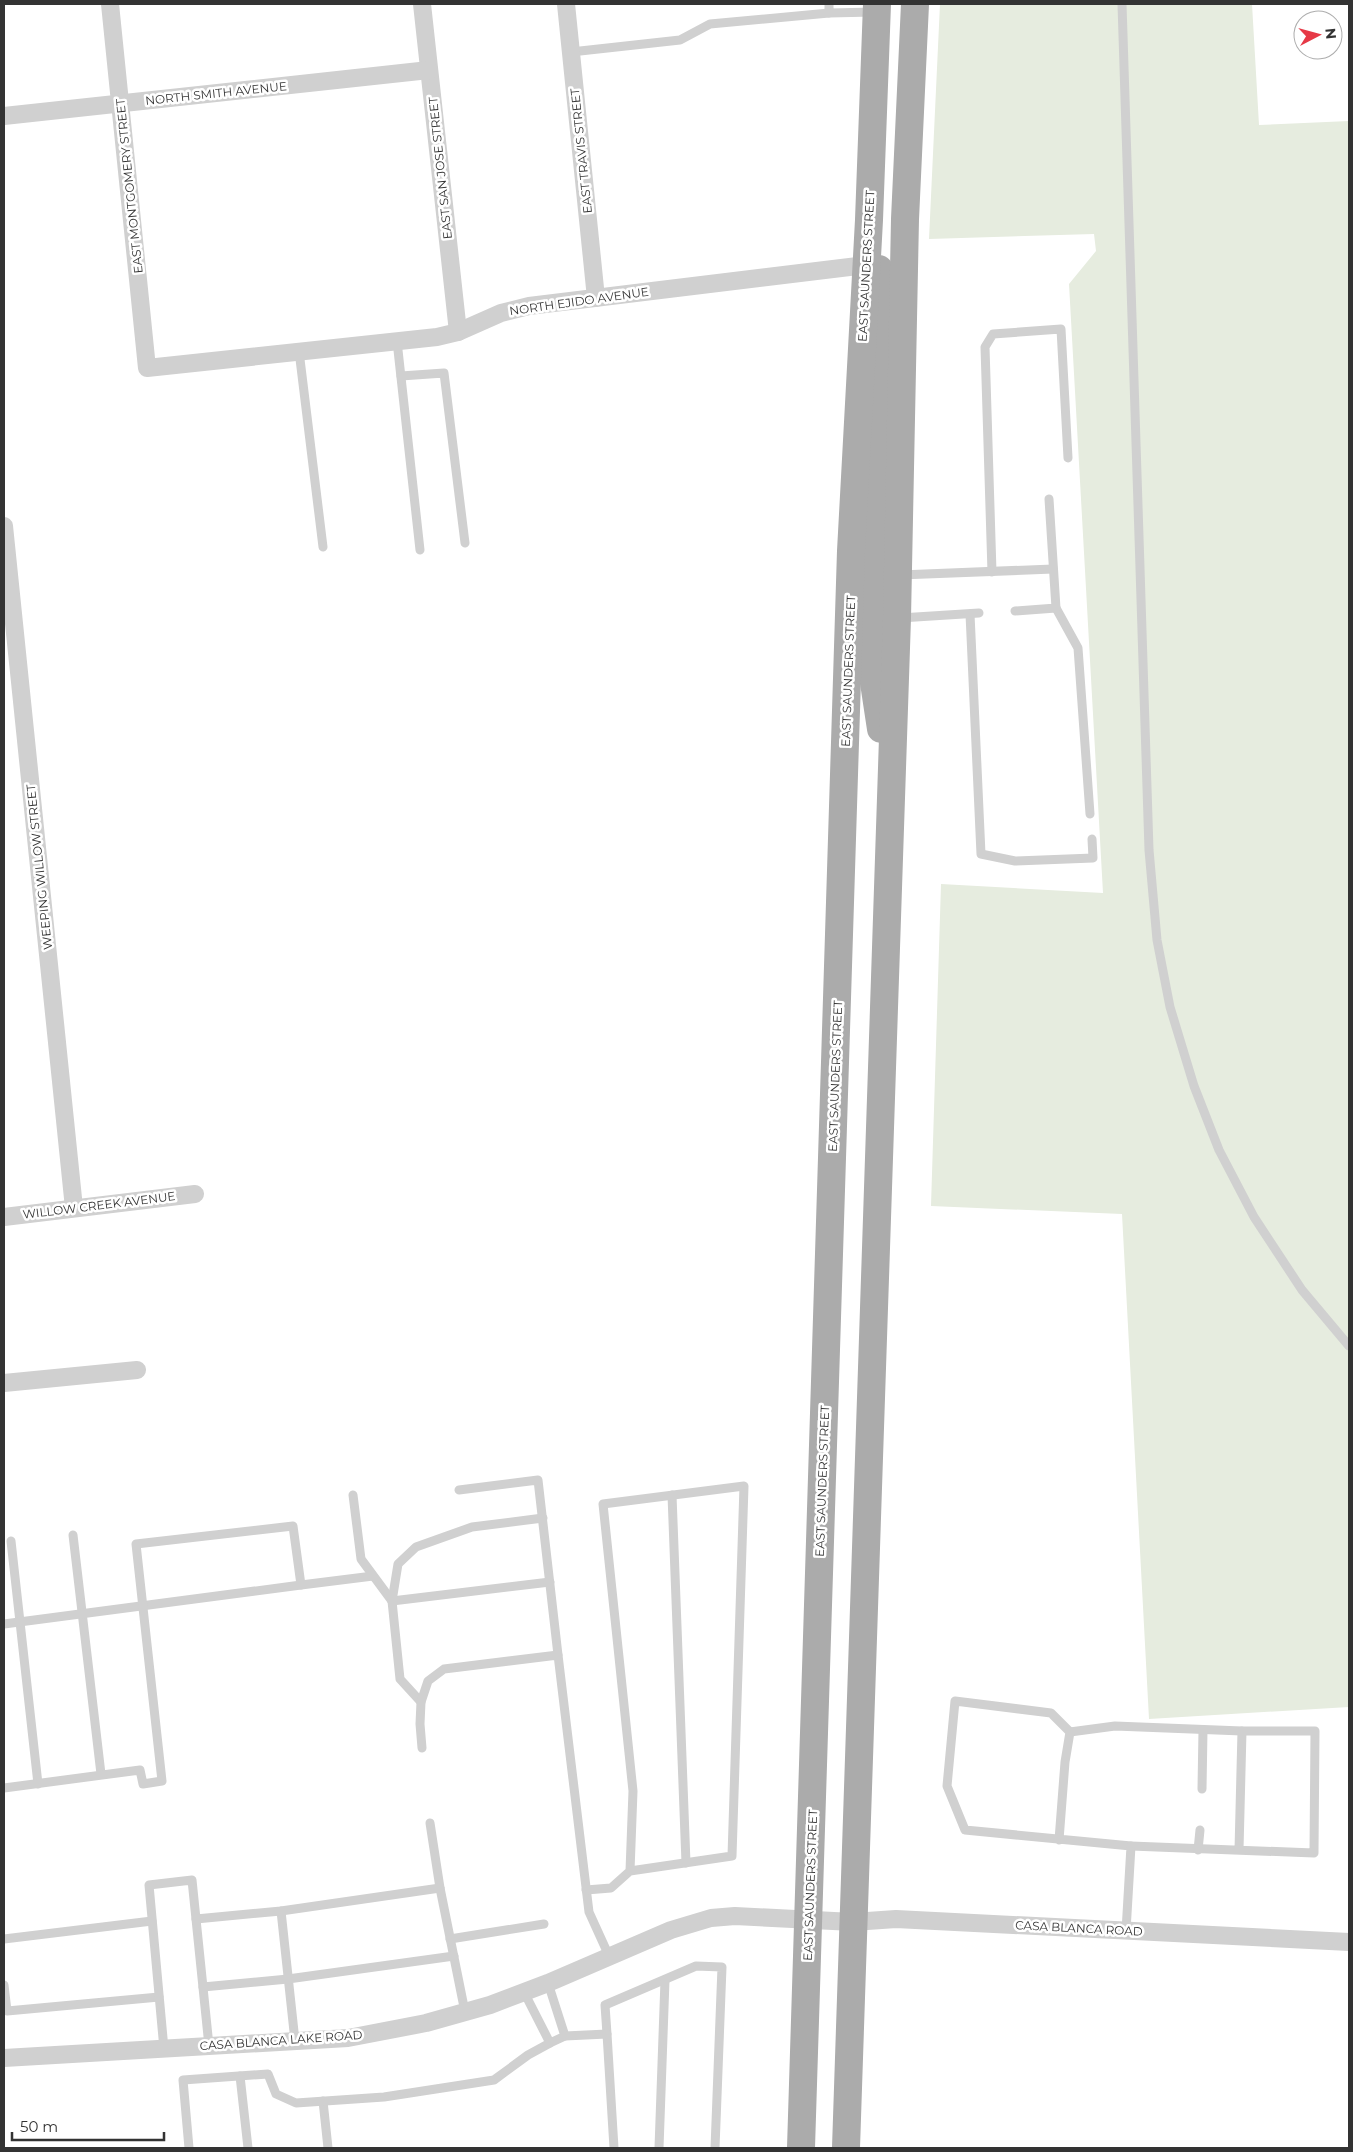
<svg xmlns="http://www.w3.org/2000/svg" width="1353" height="2152" viewBox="0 0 1353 2152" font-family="Montserrat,sans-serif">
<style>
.green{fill:#e6ecdf}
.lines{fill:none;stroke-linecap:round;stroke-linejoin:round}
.lane{stroke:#d0d0d0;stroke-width:9}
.street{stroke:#d0d0d0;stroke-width:18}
.primary{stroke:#ababab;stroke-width:28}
.labels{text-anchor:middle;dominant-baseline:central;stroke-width:5;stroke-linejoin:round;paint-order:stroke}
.street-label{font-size:12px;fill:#333;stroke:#fff}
</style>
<rect width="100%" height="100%" fill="#fff"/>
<!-- green -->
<path class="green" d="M940 4H1252L1259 125 1349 121V1707L1149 1719 1122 1214 931 1206 941 884 1103 893 1069 284 1096 251 1094 234 929 239Z"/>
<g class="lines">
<!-- lane -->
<g class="lane">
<path d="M829 4V13L874 12"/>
<path d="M1122 4 1149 850 1157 940 1170 1007 1194 1086 1219 1150 1254 1217 1302 1290 1349 1346"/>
<path d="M571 52 680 40 710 24 829 13"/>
<path d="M397 341 420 550"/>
<path d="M299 351 323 547"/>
<path d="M401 376 444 373 465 543"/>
<path d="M992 572 985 347 993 334 1061 329 1068 458"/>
<path d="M900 575 1053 569"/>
<path d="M1056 608 1078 648 1090 814"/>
<path d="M1015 611 1056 608 1049 499"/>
<path d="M970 614 981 854 1015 861 1093 858 1092 839"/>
<path d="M900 618 979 613"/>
<path d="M459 1490 538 1480 558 1655"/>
<path d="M353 1495 361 1559 392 1601"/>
<path d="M672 1495 686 1863"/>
<path d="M73 1535 101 1774"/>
<path d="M11 1541 38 1784"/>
<path d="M392 1601 550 1582"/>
<path d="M4 1624 301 1585"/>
<path d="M421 1702 400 1679 392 1601 398 1564 416 1547 472 1527 543 1518"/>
<path d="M1070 1732 1115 1726 1242 1731"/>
<path d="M422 1748 420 1724 421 1702 428 1681 444 1669 558 1655 589 1912 609 1956"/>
<path d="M4 1788 140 1770 143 1784 162 1781 136 1544 293 1526 301 1585 373 1576"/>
<path d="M1202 1789 1203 1730"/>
<path d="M430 1823 440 1888 465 2012"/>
<path d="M1059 1840 1065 1762 1070 1732 1051 1713 955 1701 947 1786 965 1830 1131 1846 1126 1931"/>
<path d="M1131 1846 1314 1853 1315 1731H1242L1239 1850"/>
<path d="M1198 1850 1200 1830"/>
<path d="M586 1890 611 1888 630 1871 732 1856 744 1486 603 1504 633 1791 630 1871"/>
<path d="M281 1911 295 2041"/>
<path d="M196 1919 281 1911 440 1888"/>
<path d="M4 1939 152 1921"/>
<path d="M450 1939 544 1924"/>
<path d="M4 1985 7 2011 159 1997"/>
<path d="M203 1987 288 1979 454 1956"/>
<path d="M524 1992 550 2043 565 2036 548 1983"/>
<path d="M607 2034 605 2005 696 1966 722 1967 715 2148"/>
<path d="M565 2036 607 2034 614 2148"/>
<path d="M164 2049 149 1885 192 1880 209 2046"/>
<path d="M240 2076 248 2148"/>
<path d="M323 2101 328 2148"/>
<path d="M189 2148 183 2080 268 2074 276 2094 296 2103 384 2097 494 2080 528 2055 550 2043"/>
<path d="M659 2148 665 1980"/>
</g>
<!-- street -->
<g class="street">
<path d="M110 4 147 368 437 337 458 332 501 313 529 306 866 265"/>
<path d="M422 4 458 332"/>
<path d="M566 4 596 298"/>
<path d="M4 116 429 70"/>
<path d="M4 526 74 1208"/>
<path d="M4 1217 195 1194"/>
<path d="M4 1383 137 1370"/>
<path d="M4 2058 348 2038 426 2023 490 2005 548 1983 671 1930 711 1918 735 1916 853 1922 896 1919 1349 1942"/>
</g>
<!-- primary -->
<g class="primary">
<path d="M879 269 883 276V300L873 676 881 729"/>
<path d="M801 2148 851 551 869 220 877 4"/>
<path d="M846 2148 897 618 905 219 915 4"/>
</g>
</g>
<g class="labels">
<!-- street labels -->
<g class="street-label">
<text transform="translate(216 93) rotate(-6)">NORTH SMITH AVENUE</text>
<text transform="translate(581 151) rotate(-96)">EAST TRAVIS STREET</text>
<text transform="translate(440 168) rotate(-96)">EAST SAN JOSE STREET</text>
<text transform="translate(129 186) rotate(-96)">EAST MONTGOMERY STREET</text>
<text transform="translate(866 266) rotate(-87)">EAST SAUNDERS STREET</text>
<text transform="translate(579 301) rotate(-8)">NORTH EJIDO AVENUE</text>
<text transform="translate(848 671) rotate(-88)">EAST SAUNDERS STREET</text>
<text transform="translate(39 867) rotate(-96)">WEEPING WILLOW STREET</text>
<text transform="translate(835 1076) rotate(-88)">EAST SAUNDERS STREET</text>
<text transform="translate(99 1205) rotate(-7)">WILLOW CREEK AVENUE</text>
<text transform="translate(822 1481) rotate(-88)">EAST SAUNDERS STREET</text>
<text transform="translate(810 1885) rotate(-88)">EAST SAUNDERS STREET</text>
<text transform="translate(1079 1928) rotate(3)">CASA BLANCA ROAD</text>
<text transform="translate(281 2040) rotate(-4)">CASA BLANCA LAKE ROAD</text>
</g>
</g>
<!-- border -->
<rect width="1353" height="2152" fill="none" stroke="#333333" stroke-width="10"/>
<!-- north arrow -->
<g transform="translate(1318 35) rotate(84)"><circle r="24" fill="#ffffff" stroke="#adadad"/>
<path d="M0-4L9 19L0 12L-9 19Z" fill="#e63946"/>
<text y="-8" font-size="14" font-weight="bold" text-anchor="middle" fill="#333333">N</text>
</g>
<!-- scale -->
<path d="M12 2132v8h152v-8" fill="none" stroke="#333333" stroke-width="2.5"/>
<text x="20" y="2132" font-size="15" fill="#333333" stroke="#ffffff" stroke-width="4" paint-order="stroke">50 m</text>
</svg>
